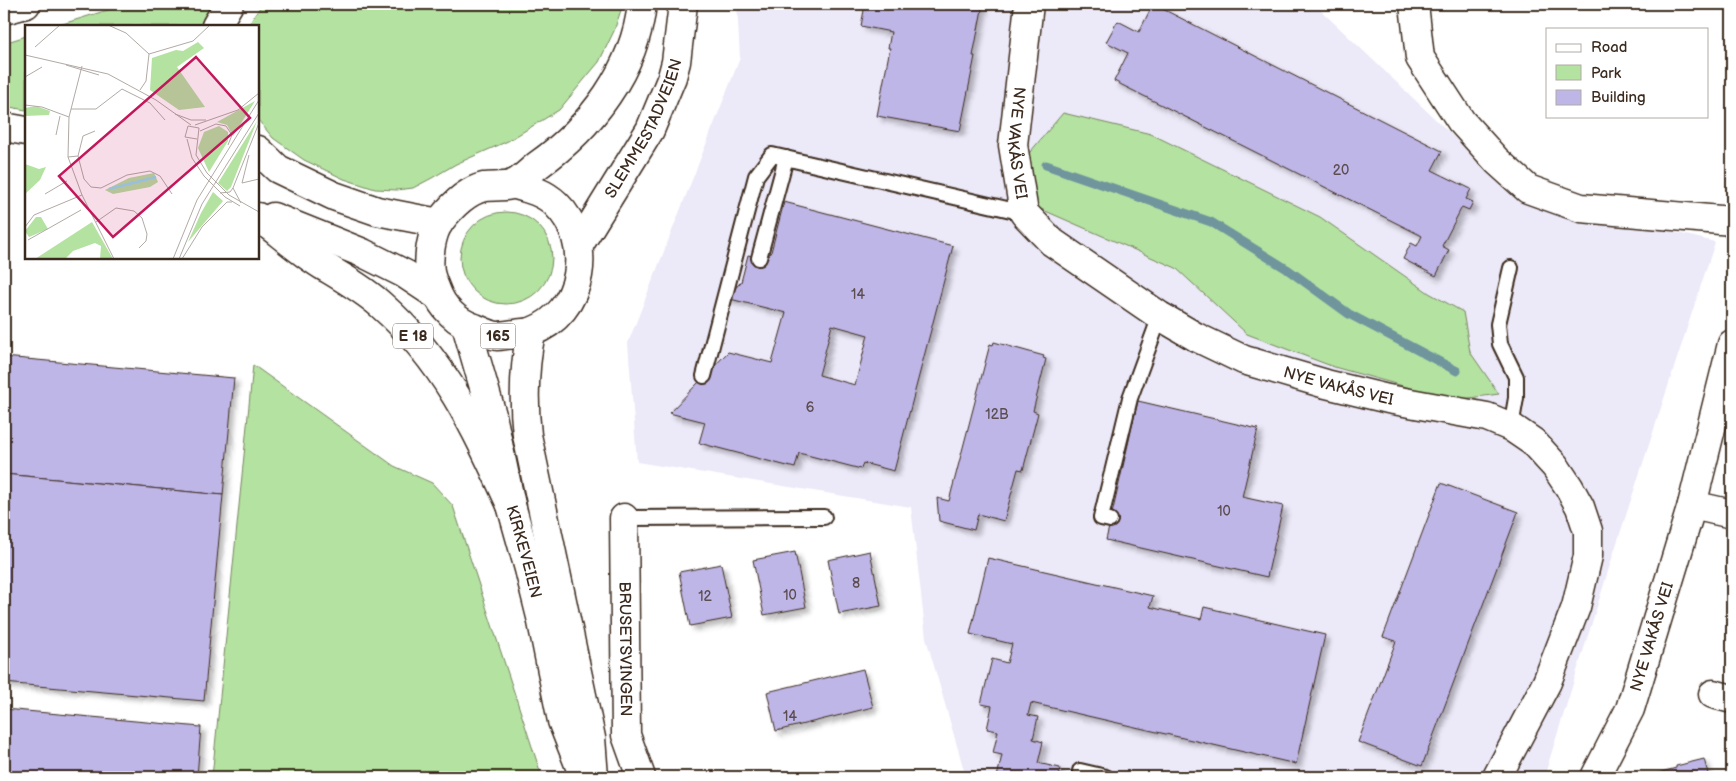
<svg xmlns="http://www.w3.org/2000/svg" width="1736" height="781" viewBox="0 0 1736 781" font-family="'Balsamiq Sans',sans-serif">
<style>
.built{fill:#ece9f8}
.green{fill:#b4e2a1;stroke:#788660}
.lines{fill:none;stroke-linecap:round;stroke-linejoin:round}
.stream{stroke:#6f959d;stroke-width:9}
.building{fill:#bfb6e8;stroke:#3b2a1e;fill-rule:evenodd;filter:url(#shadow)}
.service-casing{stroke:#3b2a1e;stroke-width:18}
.minor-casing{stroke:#3b2a1e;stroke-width:31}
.secondary-casing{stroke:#3b2a1e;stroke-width:31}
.primary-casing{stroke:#3b2a1e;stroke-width:31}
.motorway-casing{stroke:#3b2a1e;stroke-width:31}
.service{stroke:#fff;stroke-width:14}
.minor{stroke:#fff;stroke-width:28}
.secondary{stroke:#fff;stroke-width:28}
.primary{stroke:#fff;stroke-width:28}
.motorway{stroke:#fff;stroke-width:28}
.labels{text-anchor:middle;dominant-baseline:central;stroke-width:5;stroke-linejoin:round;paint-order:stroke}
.number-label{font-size:14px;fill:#5c4d50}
.shield{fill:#fff;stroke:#766a62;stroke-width:1}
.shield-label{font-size:15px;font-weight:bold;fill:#3b2a1e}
.street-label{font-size:16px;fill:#3b2a1e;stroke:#fff}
.inset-river{fill:none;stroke:#91ddf2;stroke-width:2.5}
.inset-road{fill:none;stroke:#b1aaa5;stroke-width:1}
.view{fill:#c2185b;fill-opacity:0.15;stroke:#c2185b;stroke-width:2.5}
.inset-edge{fill:none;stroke:#3b2a1e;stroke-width:2.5}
</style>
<defs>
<filter id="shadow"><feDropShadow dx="4.5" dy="4.5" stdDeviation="2.5" flood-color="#0004"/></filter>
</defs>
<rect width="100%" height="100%" fill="#fff"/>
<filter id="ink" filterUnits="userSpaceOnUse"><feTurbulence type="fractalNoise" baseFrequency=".02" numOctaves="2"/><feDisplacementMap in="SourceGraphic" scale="10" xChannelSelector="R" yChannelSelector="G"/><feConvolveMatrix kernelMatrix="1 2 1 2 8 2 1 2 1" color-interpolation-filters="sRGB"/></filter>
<g filter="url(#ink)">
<!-- built -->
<path class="built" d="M737 4H1314L1513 193 1715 242 1614 552 1544 777H966L926 638 911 507 637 462 628 343 740 58Z"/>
<!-- green -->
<g class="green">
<path d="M127 4H213L208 12 204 26H56Z"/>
<path d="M262 4H623L614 31 599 62 559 110 508 141 456 164 432 178 413 188 397 190 375 189 344 179 304 160 273 138 258 120V26H248Z"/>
<path d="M26 36V110L4 106V43Z"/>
<path d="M1063 113 1151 134 1320 217 1429 293 1463 312 1470 352 1499 394 1454 400 1334 367 1247 334 1176 268 1034 206 1025 158Z"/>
<circle cx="506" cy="258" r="46"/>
<path d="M253 365 394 466 432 483 453 506 542 777H212Z"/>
</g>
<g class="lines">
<!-- stream -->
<path class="stream" d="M1046 165 1211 222 1287 269 1349 314 1457 371"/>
</g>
<!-- building -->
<g class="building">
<path d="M861 4H983L973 56H975L960 131 877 116 890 48H888L891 32 861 26 865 5Z"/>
<path d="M1153 4 1442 151 1432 170 1471 189 1466 199 1473 202 1469 210 1462 207 1442 246 1449 250 1436 276 1403 259 1411 243 1417 246 1422 236 1114 81 1128 53 1106 42 1117 22 1118 21 1139 32Z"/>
<path d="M784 202 953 246 894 471 863 463 861 469 799 453 795 468 699 443 705 422 669 413 728 352 772 363 786 313 726 298 741 282 748 255 765 259 771 252ZM832 325 868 335 855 385 819 375Z"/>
<path d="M994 342 1044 356 1043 358 1046 359 1033 411 1038 413 1023 470 1018 469 1004 521 978 514 974 530 939 521 937 498 949 501 990 344 993 345Z"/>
<path d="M4 357 234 378 223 495 4 474Z"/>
<path d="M1138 401 1258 429 1242 497 1283 506 1267 577 1106 540Z"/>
<path d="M4 474 223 495 204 701 4 683Z"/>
<path d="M1441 483 1518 512 1422 766 1358 742 1396 641 1383 637Z"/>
<path d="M870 551 881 606 839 614 828 560Z"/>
<path d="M795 552 806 607 764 615 753 560Z"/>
<path d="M988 558 1153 596 1150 607 1201 619 1204 607 1325 635 1296 764 1031 703 1028 715 1038 717 1033 739 1043 742 1038 763 1060 768 1058 777H997L1002 755 993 753 998 731 987 729 992 706 981 704 992 659 1007 663 1012 644 970 634Z"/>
<path d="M721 564 732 618 690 626 679 572Z"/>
<path d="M863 669 873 707 776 731 767 692Z"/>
<path d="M4 709 201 727 197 777H4Z"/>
<path d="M1704 759 1709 777H1659L1658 773 1676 768V766Z"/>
</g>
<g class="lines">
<!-- service casing -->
<g class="service-casing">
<g id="service">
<path d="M759 258 786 158"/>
<path d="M704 376 756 176 772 155 1024 213"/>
<path d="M1511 427 1516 398V377L1500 344 1498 324 1511 268"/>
<path d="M624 518 824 517"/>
<path d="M1110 520 1101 518 1130 398 1160 316"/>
<path d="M1080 771 1106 777"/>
</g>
</g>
<!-- minor casing -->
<g class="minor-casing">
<g id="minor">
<path id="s1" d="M1029 4 1013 145 1024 213 1052 242 1160 316 1196 337 1244 360 1326 384 1388 399 1487 417 1511 427 1533 442 1555 466 1569 487 1580 507 1588 531V556L1576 607 1547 682 1497 777"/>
<path d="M1414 4 1420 58 1461 121 1497 161 1528 189 1581 208 1732 221"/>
<path d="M1692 505 1732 514"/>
<path id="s2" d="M624 518 626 735 641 777"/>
<path d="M1713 694 1732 699"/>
<path id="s3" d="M1595 777 1630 709 1692 505 1732 344"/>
</g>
</g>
<!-- secondary casing -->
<g class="secondary-casing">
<g id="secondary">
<path id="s4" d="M466 325 492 415 511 505 529 569 541 617 562 721 584 777"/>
<path d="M531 332C524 367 523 400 527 435L591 738 594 777"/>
</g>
</g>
<!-- primary casing -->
<g class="primary-casing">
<g id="primary">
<path d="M512 184C527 188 544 192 556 204 595 242 584 313 531 332 526 333 521 333 516 334 510 334 503 336 497 336 490 335 482 331 475 328 458 323 442 308 436 290 434 285 431 278 430 272 428 257 431 234 440 221 451 207 466 191 484 187 493 186 502 187 511 185 520 182 530 171 538 165 591 127 635 70 642 4"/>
<path id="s5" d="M579 245 650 130 672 77 676 62 683 4"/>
</g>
</g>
<!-- motorway casing -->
<g class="motorway-casing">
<g id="motorway">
<path d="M4 10 26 4"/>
<path d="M216 26 229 4"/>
<path d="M4 127 26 131"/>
<path d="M258 150 278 169 334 196 377 211 439 223"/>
<path d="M258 217C280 233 301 253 325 267 345 279 364 290 381 305 446 362 476 429 511 505"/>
<path d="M273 217 363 253 405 274 438 296"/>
</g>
</g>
<!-- service -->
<use href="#service" class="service"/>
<!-- minor -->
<use href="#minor" class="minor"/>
<!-- secondary -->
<use href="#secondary" class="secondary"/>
<!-- primary -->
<use href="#primary" class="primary"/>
<!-- motorway -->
<use href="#motorway" class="motorway"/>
</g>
</g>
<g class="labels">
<!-- number labels -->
<g class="number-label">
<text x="1341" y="170">20</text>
<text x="858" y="294">14</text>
<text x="810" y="407">6</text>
<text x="997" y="414">12B</text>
<text x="1224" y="511">10</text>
<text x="856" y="583">8</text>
<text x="790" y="595">10</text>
<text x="705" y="596">12</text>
<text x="790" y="716">14</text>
</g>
<!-- shield labels -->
<g class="shield">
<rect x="393" y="323.5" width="40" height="25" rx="4"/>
<rect x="480.5" y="323.5" width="35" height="25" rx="4"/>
</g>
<g class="shield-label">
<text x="413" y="336">E 18</text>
<text x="498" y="336">165</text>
</g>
<!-- street labels -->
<g class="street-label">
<text stroke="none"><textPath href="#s5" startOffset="134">SLEMMESTADVEIEN</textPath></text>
<text stroke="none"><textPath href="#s1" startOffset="140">NYE VAKÅS VEI</textPath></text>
<text stroke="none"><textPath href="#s1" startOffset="575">NYE VAKÅS VEI</textPath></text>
<text stroke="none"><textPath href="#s4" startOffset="234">KIRKEVEIEN</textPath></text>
<text stroke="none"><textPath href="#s3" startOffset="152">NYE VAKÅS VEI</textPath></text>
<text stroke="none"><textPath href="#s2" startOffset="131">BRUSETSVINGEN</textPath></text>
</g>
</g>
<!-- overview -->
<g transform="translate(25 25)">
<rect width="234" height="234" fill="#fff"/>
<path d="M173 17 179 23 152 42 180 82 154 85 125 65 127 33 151 25 158 26ZM230 76 208 111 202 100 192 97ZM11 81 25 86 24 90 0 91V83ZM232 96 206 162 202 166 193 158ZM194 101 203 107V116L184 147 173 123 179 107ZM0 139 14 144 21 142 15 155 0 169ZM129 148 133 157 125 162 88 169 80 165 104 153ZM188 167 198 176 163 217 176 188ZM11 192H16L23 204 4 212 0 206ZM67 197 88 234H75L76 221 70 218 48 226 40 234H10Z" fill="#b4e2a1"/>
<path class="inset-river" d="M84 164 131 152"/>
<path class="inset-road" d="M83 0 101 8 124 29 121 56 115 65M10 22 35 0M124 29 168 16 185 0M0 30 83 49 131 75 166 100M41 40 74 50M57 41 44 92 43 132 57 170 89 234M0 52 17 42M0 80 17 82 44 92M46 84H71L97 64 125 78 140 95M150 89 166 95H181M170 100 213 85 234 68M175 106 191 99 201 101 207 110 203 120M31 110 35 91M162 114 167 133 179 151 200 172 215 181M172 114 160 112 163 101 174 103 171 130 182 148 204 170 234 187M224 130 217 158 234 154M53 131 58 111 70 106M43 132 53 131 59 154 66 162 76 163 102 150 125 146 135 151 147 169M195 168 205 167 208 163M20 169 42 156M216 178 208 163 234 98M71 197 91 183 109 186 117 193 122 209 121 216 114 223M0 202 9 190 57 170M3 215 56 185M148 234 172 175 234 75M154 234 177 179 234 88M157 234 177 202 202 177H207"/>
<path class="view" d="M171 32 225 93 88 212 34 151Z"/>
<rect width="234" height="234" class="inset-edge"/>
</g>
<!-- margin -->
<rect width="1736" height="781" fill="none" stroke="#fff" stroke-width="20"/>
<rect x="10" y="10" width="1716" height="761" fill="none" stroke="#3b2a1e" stroke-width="2" filter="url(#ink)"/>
<!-- legend -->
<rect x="1546" y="28" width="162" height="90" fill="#ffffff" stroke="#b1aaa5"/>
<rect x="1556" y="44" width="25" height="8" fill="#ffffff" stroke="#b1aaa5"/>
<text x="1591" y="52" font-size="15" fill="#3b2a1e">Road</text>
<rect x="1556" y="65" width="25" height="15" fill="#b4e2a1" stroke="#b1aaa5"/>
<text x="1591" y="78" font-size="15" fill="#3b2a1e">Park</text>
<rect x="1556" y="90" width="25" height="15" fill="#bfb6e8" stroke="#b1aaa5"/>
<text x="1591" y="102" font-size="15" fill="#3b2a1e">Building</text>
</svg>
